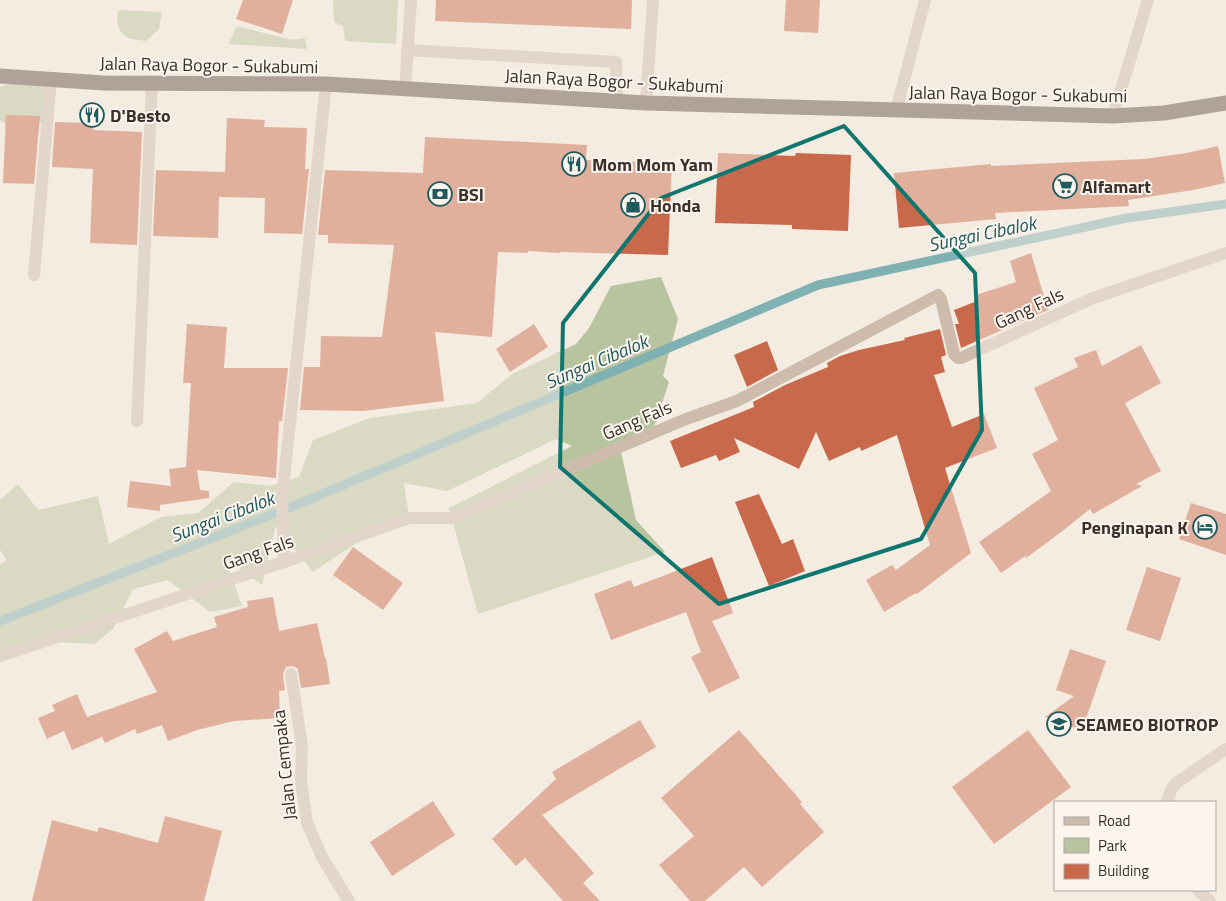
<svg xmlns="http://www.w3.org/2000/svg" width="1226" height="901" viewBox="0 0 1226 901" font-family="'Titillium Web',sans-serif">
<style>
.green{fill:#b8c4a0}
.lines{fill:none;stroke-linecap:round;stroke-linejoin:round}
.stream{stroke:#7fb0b2;stroke-width:9}
.building{fill:#c8694b}
.minor{stroke:#cdbbac;stroke-width:12}
.highway{stroke:#5c4a42;stroke-width:15}
.marked{fill:none;stroke:#0f766e;stroke-width:4;stroke-linejoin:round}
.labels{text-anchor:middle;dominant-baseline:central;stroke-width:4;stroke-linejoin:round;paint-order:stroke}
.street-label{font-size:18px;fill:#3b302b;stroke:#fbf5ee}
.poi-label{font-size:18px;font-weight:bold;fill:#3b302b;stroke:#fbf5ee;text-anchor:start}
.water-label{font-size:19px;font-style:italic;fill:#1f5a5e;stroke:#fbf5ee}
</style>
<rect width="100%" height="100%" fill="#f4ebe1"/>
<!-- green -->
<g class="green">
<path d="M333 0H398L396 44 345 41 343 26 334 22Z"/>
<path d="M118 10 162 12 159 29 146 41C141 40 134 40 129 38 117 33 116 21 118 10Z"/>
<path d="M236 27 244 28 292 40 305 38 307 49 229 44Z"/>
<path d="M25 78 33 83 51 90 53 112 31 131 15 130 0 120V87Z"/>
<path d="M661 277 678 319 663 376 669 382 651 436 620 447 636 520 665 552 478 614 449 508 572 446 556 439 447 491 404 483 409 518 355 544 313 572 276 526 262 585 225 558 242 606 210 612 168 580 133 589 113 629 94 644 39 641 0 661V564L7 561 0 550V500L18 484 38 510 98 496 109 544 161 517 198 513 234 482 270 486 299 477 313 440 370 418 477 403 512 374 576 344 589 328 611 286Z"/>
</g>
<g class="lines">
<!-- stream -->
<path class="stream" d="M0 621 289 508 818 285 1127 218 1226 204"/>
</g>
<!-- building -->
<g class="building">
<path d="M243 0H293L282 34 236 19Z"/>
<path d="M436 0H632L631 29 435 21Z"/>
<path d="M786 0H820L818 33 784 31Z"/>
<path d="M6 115 40 116 34 184 3 183Z"/>
<path d="M227 118 265 120 264 127 307 128 305 169H309L302 234 264 233 265 198 219 197 218 238 153 236 156 170 225 172Z"/>
<path d="M55 122 94 123 93 130 142 132 137 245 90 243 93 169 52 167Z"/>
<path d="M425 137 587 145 586 160 672 163 668 255 560 252V253L528 251V253L498 252 492 337 435 332 444 401 363 411 300 410 304 367H320L321 336 382 337 394 245 328 243V235H318L325 170 423 173Z"/>
<path d="M1218 146 1225 183 1193 190 1128 200 1129 206 995 213 996 219 899 228 894 173 991 164V166L1144 159 1187 153Z"/>
<path d="M718 153 795 156 796 153 851 155 848 231 792 229V225L715 223Z"/>
<path d="M1031 253 1048 310 961 348 955 324H959L954 310 977 301 976 295 1016 282 1010 261Z"/>
<path d="M187 324 227 327 224 368H288L282 421H279L276 478 197 470 200 490 209 491V498L160 505V511L127 507 130 481 171 486 169 469 186 467 191 383H183Z"/>
<path d="M534 324 548 347 510 372 496 349Z"/>
<path d="M940 329 946 355 941 357 945 372 934 375 952 427 984 414 997 448 945 468 971 553 917 594 916 593 884 612 866 580 892 565 896 570 930 545 897 435 861 451 860 447 829 461 816 432 799 469 734 438 740 452 719 461 716 455 681 468 670 441 754 407 753 402 785 385 828 367 827 363 840 356 859 350 905 340 904 338Z"/>
<path d="M767 341 778 370 747 387 734 355Z"/>
<path d="M1141 345 1161 383 1125 403 1161 471 1136 484 1142 486 1093 514 1090 509 1060 533 1026 558 1025 556 1001 573 979 542 1051 491 1032 454 1058 440 1034 388 1078 367 1074 358 1096 350 1102 366Z"/>
<path d="M759 494 782 544 793 539 805 571 769 586 735 502Z"/>
<path d="M1191 503 1226 514V555L1179 539Z"/>
<path d="M353 547 403 583 383 610 333 575Z"/>
<path d="M712 557 733 613 712 621 740 678 709 693 691 657 701 652 686 612 611 640 594 594 631 580 634 587Z"/>
<path d="M1147 567 1181 578 1160 641 1126 630Z"/>
<path d="M273 597 279 631 317 623 325 658H326L330 684 301 688 298 669 293 666 286 667 284 671 283 675 285 690 279 691 280 718 234 721 197 730 168 741 162 725 137 734 135 729 105 743 102 737 72 750 64 731 47 739 38 718 55 711 52 705 77 694 87 717 157 692 134 649 167 631 173 641 217 627 214 617 248 607 247 601Z"/>
<path d="M1070 649 1106 661 1082 730 1045 717 1074 696 1056 690Z"/>
<path d="M640 720 656 747 542 815 594 873 583 883 600 901H563L525 858 516 866 492 839 556 779 552 772Z"/>
<path d="M739 730 802 802 800 804 824 832 762 887 744 867 705 901H690L659 865 694 836 661 798Z"/>
<path d="M1028 730 1071 787 994 844 952 787Z"/>
<path d="M433 801 455 835 392 876 370 842Z"/>
<path d="M165 816 222 831 204 901H32L52 820 97 832 99 827 158 843Z"/>
</g>
<g class="lines">
<!-- minor -->
<g class="minor">
<path d="M407 50 616 62 617 101"/>
<path d="M405 89 411 0"/>
<path d="M646 103 653 0"/>
<path d="M896 111 925 0"/>
<path d="M1113 116 1148 0"/>
<path d="M34 275 51 79"/>
<path d="M137 421 152 84"/>
<path d="M284 562 282 498 326 84"/>
<path d="M0 656 284 562 409 518H452L686 419 737 401 938 295 941 299 954 354 958 358H961L1093 298 1226 253"/>
<path d="M291 674 302 746 301 780 307 823 323 859 349 901"/>
<path d="M1167 802 1171 790 1176 783 1226 749"/>
<path d="M1198 890 1210 901"/>
</g>
<!-- highway -->
<path class="highway" d="M0 76 104 83 326 84 646 103 1113 116 1164 113 1226 103"/>
</g>
<!-- marked area -->
<path d="M0 0H1226V901H0ZM844 126 975 273 982 430 921 539 719 604 560 467 563 323 661 198Z" fill="#f4ebe1" fill-opacity=".55" fill-rule="evenodd"/>
<path class="marked" d="M844 126 975 273 982 430 921 539 719 604 560 467 563 323 661 198Z"/>
<!-- icons -->
<defs>
<g id="restaurant-ring" transform="scale(1.25)"><circle r="9.5" fill="#fbf5ee" stroke="#1f5a5e" stroke-width="1.5"/><path d="M-5-6h1v4h1v-4h1v4h1v-4h1v5L-1.5 .5V6h-2V.5L-5-1ZM5-6V6H3V1.5H1.5Q1.5-4 5-6Z" fill="#1f5a5e"/></g>
<g id="supermarket-ring" transform="scale(1.25)"><circle r="9.5" fill="#fbf5ee" stroke="#1f5a5e" stroke-width="1.5"/><path d="M-6-5.5h2.5l.6 2H6L4.5 2H-2.5L-4.4-4H-6ZM-1.5 3.2a1.3 1.3 0 1 0 .1 0ZM3 3.2a1.3 1.3 0 1 0 .1 0Z" fill="#1f5a5e"/></g>
<g id="bank-ring" transform="scale(1.25)"><circle r="9.5" fill="#fbf5ee" stroke="#1f5a5e" stroke-width="1.5"/><path d="M-6-4H6V4H-6ZM0-2.3a2.3 2.3 0 1 0 0 4.6a2.3 2.3 0 1 0 0-4.6Z" fill="#1f5a5e"/></g>
<g id="shop-ring" transform="scale(1.25)"><circle r="9.5" fill="#fbf5ee" stroke="#1f5a5e" stroke-width="1.5"/><path d="M-5-2.5h2.3a2.7 3.5 0 0 1 5.4 0H5L5.5 6h-11ZM-1.5-2.5h3a1.5 2.3 0 0 0-3 0Z" fill="#1f5a5e"/></g>
<g id="hotel-ring" transform="scale(1.25)"><circle r="9.5" fill="#fbf5ee" stroke="#1f5a5e" stroke-width="1.5"/><path d="M-6-4.5h1.5V1H6V5H4.5V3h-9V5H-6ZM-4 0a1.8 1.8 0 1 1 3.6 0ZM.5 0V-2.5h3Q6-2.5 6 0Z" fill="#1f5a5e"/></g>
<g id="school-ring" transform="scale(1.25)"><circle r="9.5" fill="#fbf5ee" stroke="#1f5a5e" stroke-width="1.5"/><path d="M0-5L7-2L0 1L-7-2ZM-4 1L0 2.5L4 1V4Q0 6-4 4Z" fill="#1f5a5e"/></g>
</defs>
<g fill-rule="evenodd">
<use href="#restaurant-ring" x="92" y="115"/>
<use href="#restaurant-ring" x="574" y="164"/>
<use href="#supermarket-ring" x="1065" y="186"/>
<use href="#bank-ring" x="440" y="194"/>
<use href="#shop-ring" x="633" y="205"/>
<use href="#hotel-ring" x="1205" y="527"/>
<use href="#school-ring" x="1059" y="724"/>
</g>
<g class="labels">
<!-- street labels -->
<g class="street-label">
<text transform="translate(209 65) rotate(1)">Jalan Raya Bogor - Sukabumi</text>
<text transform="translate(614 81) rotate(3)">Jalan Raya Bogor - Sukabumi</text>
<text transform="translate(1018 94) rotate(1)">Jalan Raya Bogor - Sukabumi</text>
<text transform="translate(1029 308) rotate(-25)">Gang Fals</text>
<text transform="translate(637 420) rotate(-23)">Gang Fals</text>
<text transform="translate(258 552) rotate(-19)">Gang Fals</text>
<text transform="translate(284 765) rotate(-96)">Jalan Cempaka</text>
</g>
<!-- poi labels -->
<g class="poi-label">
<text x="110" y="115">D'Besto</text>
<text x="592" y="164">Mom Mom Yam</text>
<text x="1082" y="186">Alfamart</text>
<text x="458" y="194">BSI</text>
<text x="650" y="205">Honda</text>
<text x="1188" y="527" text-anchor="end">Penginapan K</text>
<text x="1076" y="724">SEAMEO BIOTROP</text>
</g>
<!-- water labels -->
<g class="water-label">
<text transform="translate(982 233) rotate(-12)">Sungai Cibalok</text>
<text transform="translate(596 361) rotate(-23)">Sungai Cibalok</text>
<text transform="translate(222 516) rotate(-21)">Sungai Cibalok</text>
</g>
</g>
<!-- legend -->
<rect x="1054" y="801" width="162" height="90" fill="#fbf5ee" stroke="#aea6a0"/>
<rect x="1064" y="817" width="25" height="8" fill="#cdbbac" stroke="#aea6a0"/>
<text x="1098" y="826" font-size="15" fill="#3b302b">Road</text>
<rect x="1064" y="838" width="25" height="15" fill="#b8c4a0" stroke="#aea6a0"/>
<text x="1098" y="851" font-size="15" fill="#3b302b">Park</text>
<rect x="1064" y="864" width="25" height="15" fill="#c8694b" stroke="#aea6a0"/>
<text x="1098" y="876" font-size="15" fill="#3b302b">Building</text>
</svg>
